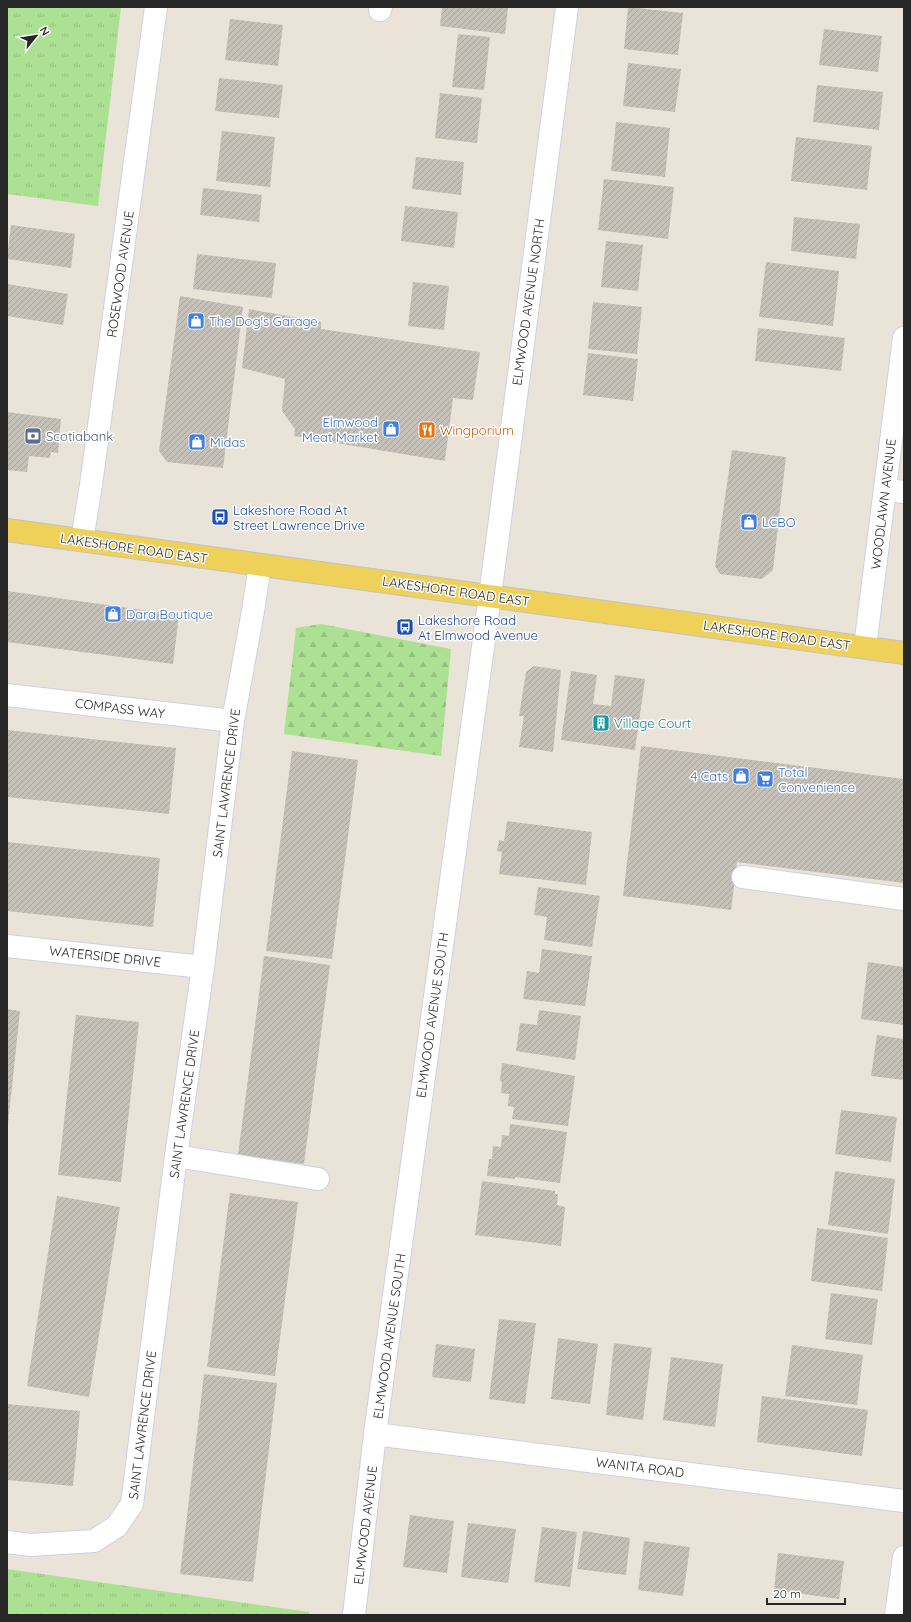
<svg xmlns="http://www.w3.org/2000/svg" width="911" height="1622" viewBox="0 0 911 1622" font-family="Quicksand,sans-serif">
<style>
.forest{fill:url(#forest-firs)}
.park{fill:url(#park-tufts)}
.building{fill:url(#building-hatch)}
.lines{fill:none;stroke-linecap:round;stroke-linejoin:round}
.minor-casing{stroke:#ced1e1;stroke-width:24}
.major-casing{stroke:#c3c3c3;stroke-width:24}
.minor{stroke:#fff;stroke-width:22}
.major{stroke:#efd058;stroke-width:22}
.labels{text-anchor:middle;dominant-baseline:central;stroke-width:3;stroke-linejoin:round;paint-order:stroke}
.street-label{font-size:13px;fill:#272727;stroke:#fff}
.shop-label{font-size:13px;fill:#366cbe;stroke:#fff;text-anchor:start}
.food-label{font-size:13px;fill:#c56008;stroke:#fff;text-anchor:start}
.service-label{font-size:13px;fill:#4e5e75;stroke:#fff;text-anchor:start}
.transit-label{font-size:13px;fill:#164399;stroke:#fff;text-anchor:start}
.culture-label{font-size:13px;fill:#0d838f;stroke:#fff;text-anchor:start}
</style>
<defs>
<pattern id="forest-firs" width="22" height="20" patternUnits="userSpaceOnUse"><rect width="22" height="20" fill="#ace194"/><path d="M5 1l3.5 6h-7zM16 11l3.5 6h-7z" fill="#94c180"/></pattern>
<pattern id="park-tufts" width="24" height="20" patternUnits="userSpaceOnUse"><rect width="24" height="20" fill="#ace194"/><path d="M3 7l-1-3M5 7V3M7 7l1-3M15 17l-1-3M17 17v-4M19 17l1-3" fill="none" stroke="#94c180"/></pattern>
<pattern id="building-hatch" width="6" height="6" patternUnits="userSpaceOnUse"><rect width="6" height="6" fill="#c5c0b8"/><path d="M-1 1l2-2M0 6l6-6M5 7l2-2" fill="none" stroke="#a9a59e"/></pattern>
</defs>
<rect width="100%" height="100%" fill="#eae3d8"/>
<!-- forest -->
<path class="forest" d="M321 624 451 649 441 756 284 734 296 628Z"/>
<!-- park -->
<g class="park">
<path d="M7 7H121L98 206 7 194Z"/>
<path d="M7 1569 309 1612V1615H7Z"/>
</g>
<!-- building -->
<g class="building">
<path d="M442 7H508L505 34 440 26Z"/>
<path d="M628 7 683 13 678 55 624 49Z"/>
<path d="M230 19 283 25 278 66 225 60Z"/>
<path d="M824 29 882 36 878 72 819 65Z"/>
<path d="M458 34 490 37 484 90 452 87Z"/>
<path d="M628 63 681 69 675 112 623 106Z"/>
<path d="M219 78 283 85 279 118 215 111Z"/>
<path d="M817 85 883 92 879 130 813 122Z"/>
<path d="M440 93 482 98 477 143 435 138Z"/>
<path d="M616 122 670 128 665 177 611 171Z"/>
<path d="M222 131 275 137 270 187 216 181Z"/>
<path d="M796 137 872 146 867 190 791 181Z"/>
<path d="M416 157 464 162 461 195 412 189Z"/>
<path d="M604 179 674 187 668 239 598 230Z"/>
<path d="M203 188 262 195 259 222 200 215Z"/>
<path d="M405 206 458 212 454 248 401 241Z"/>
<path d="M794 217 860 224 856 259 791 251Z"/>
<path d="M11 225 75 234 71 268 7 259Z"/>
<path d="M606 241 643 245 638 291 601 287Z"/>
<path d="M197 254 276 263 272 298 193 289Z"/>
<path d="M766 262 839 271 833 326 759 317Z"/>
<path d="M413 282 449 286 444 330 408 326Z"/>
<path d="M7 284 68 294 63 325 7 316Z"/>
<path d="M180 296 243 307 223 468 167 462 159 451Z"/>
<path d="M593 302 642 307 637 354 588 349Z"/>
<path d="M249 309 321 322V329L480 352 473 400 453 398 445 461 294 436 295 429 282 411 285 379 242 368Z"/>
<path d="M758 328 845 338 841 371 755 361Z"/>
<path d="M588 353 638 359 633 401 583 395Z"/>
<path d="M7 412 61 419 58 453 51 452 50 458 29 456 27 472 7 470Z"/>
<path d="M732 450 786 457 773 570 762 579 720 574 715 566Z"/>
<path d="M7 591 179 615 173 664 7 642Z"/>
<path d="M534 666 561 670 553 752 519 747 524 716H519L526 672Z"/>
<path d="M571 671 597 675 593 704 611 706 615 675 645 679 635 750 561 740Z"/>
<path d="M7 730 176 748 169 814 7 797Z"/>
<path d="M641 746 904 779V883L737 862 731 910 623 896Z"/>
<path d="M292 751 358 760 332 959 266 951Z"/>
<path d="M507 821 592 832 586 885 499 874 502 852 497 851 499 840 504 841Z"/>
<path d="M7 842 160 858 153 927 7 911Z"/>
<path d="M538 887 600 896 592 947 544 940 547 917 534 915Z"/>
<path d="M542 949 592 956 585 1006 523 999 527 971 539 973Z"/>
<path d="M264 956 330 965 304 1164 238 1155Z"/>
<path d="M868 962 904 967V1025L861 1019Z"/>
<path d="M7 1009 20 1011 8 1124H7Z"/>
<path d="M539 1010 581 1016 575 1060 516 1051 520 1023 537 1025Z"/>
<path d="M76 1015 139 1022 121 1182 58 1175Z"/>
<path d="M877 1035 904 1039V1080L871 1076Z"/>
<path d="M502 1063 575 1076 568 1126 512 1119 514 1107 508 1106 509 1094 501 1093 502 1082 500 1081Z"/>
<path d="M841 1110 897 1117 891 1162 835 1154Z"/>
<path d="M510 1124 567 1132 560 1183 515 1177V1179L487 1176 489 1159H492L493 1146 501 1147 502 1135 509 1136Z"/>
<path d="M835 1171 895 1179 888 1234 828 1225Z"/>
<path d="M482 1181 555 1191V1194H558L557 1205 565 1207 561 1246 475 1235Z"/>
<path d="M230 1193 298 1202 275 1376 207 1367Z"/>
<path d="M57 1196 120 1207 89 1397 27 1386Z"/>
<path d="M817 1228 888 1238 882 1291 811 1281Z"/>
<path d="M831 1293 878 1299 872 1345 825 1339Z"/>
<path d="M499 1319 536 1323 525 1404 489 1399Z"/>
<path d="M558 1338 598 1344 590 1404 551 1399Z"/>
<path d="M614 1343 652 1348 643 1420 606 1415Z"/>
<path d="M436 1344 475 1349 471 1382 432 1377Z"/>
<path d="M792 1345 863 1355 857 1405 785 1396Z"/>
<path d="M671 1357 723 1364 715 1427 663 1420Z"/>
<path d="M204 1374 277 1383 253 1582 180 1574Z"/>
<path d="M762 1396 868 1410 862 1456 757 1442Z"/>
<path d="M7 1404 80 1411 73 1486 7 1480Z"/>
<path d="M410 1515 454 1521 447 1573 403 1567Z"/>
<path d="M468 1523 516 1529 508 1583 461 1577Z"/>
<path d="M542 1527 577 1532 570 1587 534 1582Z"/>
<path d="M583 1531 630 1538 626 1575 577 1569Z"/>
<path d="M644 1541 690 1547 683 1596 638 1590Z"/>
<path d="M778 1553 844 1561 839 1599 774 1590Z"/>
</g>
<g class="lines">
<!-- minor casing -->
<g class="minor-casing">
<g id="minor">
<path d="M380 10 381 7"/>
<path d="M885 490 904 492"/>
<path d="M82 540 91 485 156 7"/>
<path d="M865 647 904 338"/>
<path d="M7 695 233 721"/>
<path d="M743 877 904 899"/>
<path d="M7 946 203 967"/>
<path d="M176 1156 318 1179"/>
<path d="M375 1434 904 1501"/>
<path d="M7 1542 31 1545 94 1541 117 1526 132 1504 176 1156 203 967 233 721 253 611 260 565"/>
<path d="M354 1615 375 1434 490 596 567 7"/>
<path d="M896 1615 904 1557"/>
</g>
</g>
<!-- major casing -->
<g class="major-casing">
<path id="major" d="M7 530 904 653"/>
</g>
<!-- minor -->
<use href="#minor" class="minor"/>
<!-- major -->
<use href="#major" class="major"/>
</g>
<!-- icons -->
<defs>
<g id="shop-square" transform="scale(0.9)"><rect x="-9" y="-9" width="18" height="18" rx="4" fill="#3f7fe0" stroke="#fff"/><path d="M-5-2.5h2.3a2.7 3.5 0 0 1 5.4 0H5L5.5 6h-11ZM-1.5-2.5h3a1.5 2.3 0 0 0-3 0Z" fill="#fff"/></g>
<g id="restaurant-square" transform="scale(0.9)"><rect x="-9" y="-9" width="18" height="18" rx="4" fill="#e8710a" stroke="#fff"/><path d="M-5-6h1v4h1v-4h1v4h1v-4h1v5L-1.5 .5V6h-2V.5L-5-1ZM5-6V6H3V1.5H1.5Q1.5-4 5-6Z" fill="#fff"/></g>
<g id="bank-square" transform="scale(0.9)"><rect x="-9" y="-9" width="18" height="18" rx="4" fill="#5c6f8a" stroke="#fff"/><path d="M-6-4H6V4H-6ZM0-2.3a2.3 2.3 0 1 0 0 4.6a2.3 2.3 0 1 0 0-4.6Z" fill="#fff"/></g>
<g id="bus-square" transform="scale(0.9)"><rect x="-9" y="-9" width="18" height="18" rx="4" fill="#1a4fb4" stroke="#fff"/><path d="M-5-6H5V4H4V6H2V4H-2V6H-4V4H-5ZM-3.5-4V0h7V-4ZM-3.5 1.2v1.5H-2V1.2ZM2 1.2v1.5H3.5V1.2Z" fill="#fff"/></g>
<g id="building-square" transform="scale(0.9)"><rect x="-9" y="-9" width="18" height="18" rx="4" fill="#0f9aa8" stroke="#fff"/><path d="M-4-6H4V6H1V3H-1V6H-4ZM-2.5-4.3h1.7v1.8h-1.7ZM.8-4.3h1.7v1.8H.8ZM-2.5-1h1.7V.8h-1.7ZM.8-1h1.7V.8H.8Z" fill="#fff"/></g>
<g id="supermarket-square" transform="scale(0.9)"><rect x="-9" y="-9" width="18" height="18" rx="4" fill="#3f7fe0" stroke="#fff"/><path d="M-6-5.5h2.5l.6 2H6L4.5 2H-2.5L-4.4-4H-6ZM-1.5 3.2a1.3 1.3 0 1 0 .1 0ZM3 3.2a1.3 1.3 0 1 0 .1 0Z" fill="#fff"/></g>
</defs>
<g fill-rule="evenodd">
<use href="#shop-square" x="196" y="321"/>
<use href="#shop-square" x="391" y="429"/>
<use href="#restaurant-square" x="427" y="430"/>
<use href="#bank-square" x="33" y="436"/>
<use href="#shop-square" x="197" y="442"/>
<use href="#bus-square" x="220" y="517"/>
<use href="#shop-square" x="749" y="522"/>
<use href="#shop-square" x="113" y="614"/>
<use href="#bus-square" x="405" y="627"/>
<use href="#building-square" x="601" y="723"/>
<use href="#shop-square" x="741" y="776"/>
<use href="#supermarket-square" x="765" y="779"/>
</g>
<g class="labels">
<!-- street labels -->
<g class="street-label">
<text transform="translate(120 274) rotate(-82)">ROSEWOOD AVENUE</text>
<text transform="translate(528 302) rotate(-82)">ELMWOOD AVENUE NORTH</text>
<text transform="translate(883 504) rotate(-83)">WOODLAWN AVENUE</text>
<text transform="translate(134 548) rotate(8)">LAKESHORE ROAD EAST</text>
<text transform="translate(456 591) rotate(8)">LAKESHORE ROAD EAST</text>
<text transform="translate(777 635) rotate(8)">LAKESHORE ROAD EAST</text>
<text transform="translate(120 708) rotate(7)">COMPASS WAY</text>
<text transform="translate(226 783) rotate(-83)">SAINT LAWRENCE DRIVE</text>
<text transform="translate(105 956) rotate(6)">WATERSIDE DRIVE</text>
<text transform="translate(432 1015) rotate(-82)">ELMWOOD AVENUE SOUTH</text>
<text transform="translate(184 1104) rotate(-82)">SAINT LAWRENCE DRIVE</text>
<text transform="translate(389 1336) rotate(-82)">ELMWOOD AVENUE SOUTH</text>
<text transform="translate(142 1425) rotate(-83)">SAINT LAWRENCE DRIVE</text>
<text transform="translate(640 1467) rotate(7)">WANITA ROAD</text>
<text transform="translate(365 1525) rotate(-83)">ELMWOOD AVENUE</text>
</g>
<!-- shop labels -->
<g class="shop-label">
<text x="209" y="321">The Dog's Garage</text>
<text x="378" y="422" text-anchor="end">Elmwood<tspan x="378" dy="15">Meat Market</tspan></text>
<text x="210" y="442">Midas</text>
<text x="762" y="522">LCBO</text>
<text x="126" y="614">Dara Boutique</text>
<text x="778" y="772">Total<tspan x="778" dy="15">Convenience</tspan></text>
<text x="728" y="776" text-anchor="end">4 Cats</text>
</g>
<!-- food labels -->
<g class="food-label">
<text x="440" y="430">Wingporium</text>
</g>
<!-- service labels -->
<g class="service-label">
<text x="46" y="436">Scotiabank</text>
</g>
<!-- transit labels -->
<g class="transit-label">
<text x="233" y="510">Lakeshore Road At<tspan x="233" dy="15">Street Lawrence Drive</tspan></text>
<text x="418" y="620">Lakeshore Road<tspan x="418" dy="15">At Elmwood Avenue</tspan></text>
</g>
<!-- culture labels -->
<g class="culture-label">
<text x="614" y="723">Village Court</text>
</g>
</g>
<!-- border -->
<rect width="911" height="1622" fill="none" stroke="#272727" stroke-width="16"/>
<!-- north arrow -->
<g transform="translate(36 36) rotate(60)" stroke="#ffffff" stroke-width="3" paint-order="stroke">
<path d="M0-3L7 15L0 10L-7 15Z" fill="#272727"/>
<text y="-6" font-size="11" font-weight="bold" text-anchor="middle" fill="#272727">N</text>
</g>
<!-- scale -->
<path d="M767 1598v6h78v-6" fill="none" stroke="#272727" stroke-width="2"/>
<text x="773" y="1598" font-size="12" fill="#272727" stroke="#ffffff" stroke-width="3" paint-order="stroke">20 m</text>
</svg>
